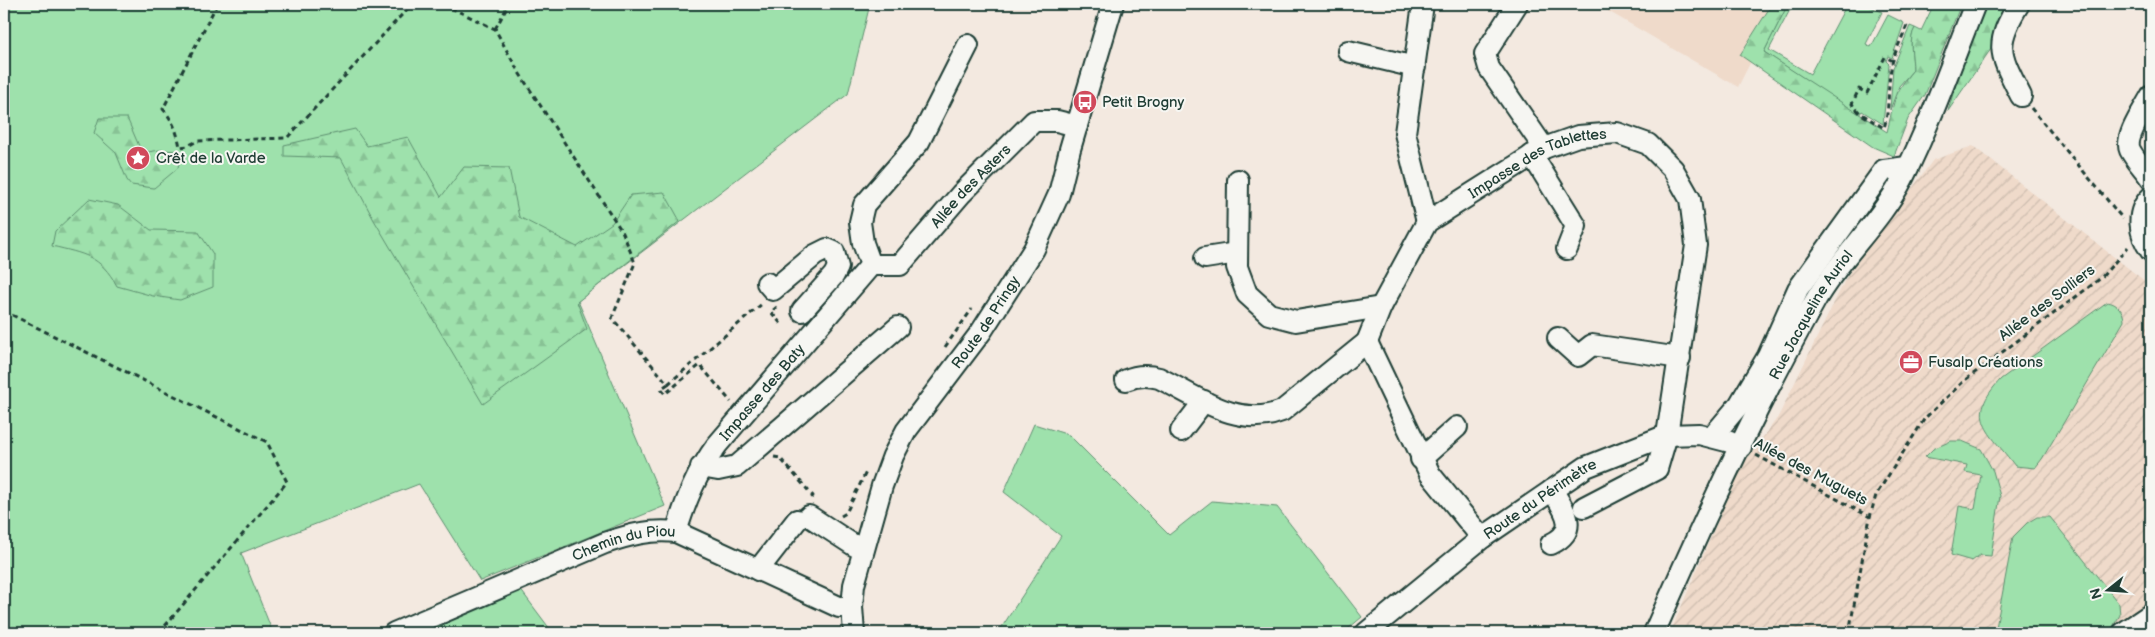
<svg xmlns="http://www.w3.org/2000/svg" width="2155" height="637" viewBox="0 0 2155 637" font-family="'Balsamiq Sans',sans-serif">
<style>
.built{fill:#efdaca}
.industrial{fill:url(#industrial-furrows)}
.grass{fill:#9ee1ac;stroke:#5e8f70}
.forest{fill:url(#forest-firs);stroke:#5e8f70}
.lines{fill:none;stroke-linecap:round;stroke-linejoin:round}
.minor-casing{stroke:#1f3d34;stroke-width:24}
.path{stroke:#1f3d34;stroke-width:3;stroke-dasharray:5 4;stroke-linecap:butt}
.minor{stroke:#f6f6f2;stroke-width:20}
.labels{text-anchor:middle;dominant-baseline:central;stroke-width:4;stroke-linejoin:round;paint-order:stroke}
.poi-label{font-size:15px;fill:#1f3d34;stroke:#f6f6f2;text-anchor:start}
.street-label{font-size:15px;fill:#1f3d34;stroke:#f6f6f2}
</style>
<defs>
<pattern id="industrial-furrows" width="10" height="10" patternUnits="userSpaceOnUse" patternTransform="scale(1.25)"><rect width="10" height="10" fill="#efdaca"/><path d="M-1 1l2-2M0 10L10 0M9 11l2-2" fill="none" stroke="#ccbcae"/></pattern>
<pattern id="forest-firs" width="22" height="20" patternUnits="userSpaceOnUse" patternTransform="scale(1.25)"><rect width="22" height="20" fill="#9ee1ac"/><path d="M5 1l3.5 6h-7zM16 11l3.5 6h-7z" fill="#88c295"/></pattern>
</defs>
<rect width="100%" height="100%" fill="#f3e9e0"/>
<filter id="ink" filterUnits="userSpaceOnUse"><feTurbulence type="fractalNoise" baseFrequency=".02" numOctaves="2"/><feDisplacementMap in="SourceGraphic" scale="10" xChannelSelector="R" yChannelSelector="G"/><feConvolveMatrix kernelMatrix="1 2 1 2 8 2 1 2 1" color-interpolation-filters="sRGB"/></filter>
<g filter="url(#ink)">
<!-- built -->
<path class="built" d="M1596 4H1780L1738 87Z"/>
<!-- industrial -->
<path class="industrial" d="M1973 146 2151 286V633H1670L1741 467 1778 417 1847 276 1933 160Z"/>
<!-- grass -->
<g class="grass">
<path d="M4 4H870L848 94 578 301 665 506 480 581 419 484 241 553 273 633H4Z"/>
<path d="M1788 4H1793L1769 50 1810 74 1847 4H1864L1882 12 1866 44 1871 47 1888 15 1904 23 1892 58 1888 56 1886 61 1889 64 1883 124 1862 111 1859 115 1764 52Z"/>
<path d="M1910 26 1915 28C1908 40 1913 56 1913 70L1899 86 1890 110 1893 68Z"/>
<path d="M2107 302C2117 303 2124 311 2124 321L2042 459 2035 468 2015 466C1989 431 1964 418 2001 379Z"/>
<path d="M1034 424 1069 435 1169 535 1212 501 1277 507 1362 617 1343 633H998L1061 536 1004 492Z"/>
<path d="M1951 441H1962L1981 449 1993 471 2000 496 1991 556 1980 555 1972 561 1951 555 1959 506 1975 509 1981 475 1965 472 1967 465 1925 457 1933 449Z"/>
<path d="M2037 517H2050L2119 604 2120 615 2109 633H1995L2013 537 2027 523Z"/>
<path d="M520 589 553 633H406Z"/>
</g>
<!-- forest -->
<g class="forest">
<path d="M1772 4H1788L1764 52 1887 132C1894 103 1893 94 1913 70 1913 56 1908 40 1915 28L1921 31 1934 4H1961L1925 95 1908 119 1894 156 1873 147 1740 55Z"/>
<path d="M1987 4H2022L1948 111 1959 73Z"/>
<path d="M99 118H127L142 153 160 150 181 151 178 168 154 188 131 185 127 180 116 153 94 133Z"/>
<path d="M355 129 367 146 408 137 441 197 464 167 509 168 519 217 577 247 612 223 631 195 664 192 680 221 577 302 587 329 483 404 374 220 341 158 284 156V145Z"/>
<path d="M89 199 118 205 151 230 198 231 213 254V287L180 300 153 296 117 286C100 255 84 254 52 246L55 231Z"/>
</g>
<g class="lines">
<!-- minor casing -->
<g class="minor-casing">
<g id="minor">
<path d="M1423 4 1405 133 1427 222"/>
<path d="M1517 4 1485 54 1489 68 1544 148"/>
<path d="M2019 4C1993 46 2000 54 2021 96"/>
<path d="M1348 51 1415 67"/>
<path d="M2151 96C2145 108 2124 137 2130 150 2135 160 2145 170 2151 179"/>
<path d="M1532 155 1576 226 1567 249"/>
<path d="M1238 180 1237 267 1247 294 1269 314 1296 321 1381 307"/>
<path d="M2151 197C2135 212 2139 235 2151 251"/>
<path d="M1205 258 1237 253"/>
<path id="s1" d="M871 265H900L961 194 1034 121H1057L1077 126"/>
<path d="M871 265 863 243 860 222 864 205 919 142 968 45"/>
<path d="M767 283 773 290 815 255 827 249 834 252 838 267 834 275 802 311"/>
<path d="M1558 338 1578 356 1592 345 1680 358"/>
<path d="M1126 380C1137 375 1148 375 1159 378 1198 397 1238 429 1282 411L1367 342"/>
<path d="M1181 431 1204 401"/>
<path d="M1712 437 1739 405 1768 356 1798 289 1884 170 1907 167"/>
<path d="M1421 459 1457 427"/>
<path d="M701 467 718 470 737 466 898 327"/>
<path d="M809 516 855 546 864 545"/>
<path id="s2" d="M676 532C686 500 697 472 717 445L871 265"/>
<path id="s3" d="M1482 538 1430 474 1367 342 1381 307 1427 222 1544 148 1578 136 1617 133 1648 144 1673 169 1690 199 1696 245 1667 435 1657 469 1584 507"/>
<path d="M1551 544C1580 530 1565 511 1552 490"/>
<path d="M758 570 797 520"/>
<path id="s4" d="M394 633 605 543C629 535 650 529 676 532L839 607H852"/>
<path id="s5" d="M854 633 852 607 854 585 882 486 893 456 906 431 981 332 1034 249 1059 194 1070 149 1113 4"/>
<path id="s6" d="M1366 633 1482 538 1586 467 1667 435 1699 434 1730 442 1741 447"/>
<path id="s7" d="M1654 633C1703 521 1755 408 1815 301 1840 257 1880 223 1903 178 1931 122 1952 62 1975 4"/>
<path d="M2123 633 2151 614"/>
</g>
</g>
<!-- path -->
<g class="path">
<path d="M217 4 163 109C173 121 177 131 180 147L188 146 197 141 287 138 412 4"/>
<path d="M443 4 495 29 518 71 623 233 635 263 612 318 668 384 661 389 665 394 700 365 731 402"/>
<path d="M495 29 509 4"/>
<path d="M1893 61 1885 57 1867 93 1859 89 1852 104 1860 113 1884 128C1890 109 1887 88 1891 69 1893 54 1902 39 1907 25"/>
<path d="M2031 108 2123 219"/>
<path d="M777 307 771 312 782 325"/>
<path d="M4 311 267 442 287 482 159 633"/>
<path d="M945 347 972 309"/>
<path d="M668 384 763 303"/>
<path d="M1756 455 1870 517"/>
<path d="M774 457 780 458 813 496 810 499"/>
<path d="M841 516 846 513 867 470"/>
<path d="M1849 633 1870 517 1876 495 1925 418 1965 380 2101 278 2128 247"/>
</g>
<!-- minor -->
<use href="#minor" class="minor"/>
</g>
</g>
<!-- icons -->
<defs>
<g id="bus-disc" transform="scale(1.25)"><circle r="9.5" fill="#d1495b" stroke="#f6f6f2"/><path d="M-5-6H5V4H4V6H2V4H-2V6H-4V4H-5ZM-3.5-4V0h7V-4ZM-3.5 1.2v1.5H-2V1.2ZM2 1.2v1.5H3.5V1.2Z" fill="#fff"/></g>
<g id="sight-disc" transform="scale(1.25)"><circle r="9.5" fill="#d1495b" stroke="#f6f6f2"/><path d="M0-6L1.8-2.2L6-1.7L2.9 1.2L3.7 5.4L0 3.3L-3.7 5.4L-2.9 1.2L-6-1.7L-1.8-2.2Z" fill="#fff"/></g>
<g id="office-disc" transform="scale(1.25)"><circle r="9.5" fill="#d1495b" stroke="#f6f6f2"/><path d="M-6-3h4V-5.5h4V-3h4V5H-6ZM-1-4.5V-3h2v-1.5ZM-6 0V1H6V0Z" fill="#fff"/></g>
</defs>
<g fill-rule="evenodd">
<use href="#bus-disc" x="1085" y="102"/>
<use href="#sight-disc" x="138" y="158"/>
<use href="#office-disc" x="1911" y="362"/>
</g>
<g class="labels">
<!-- poi labels -->
<g class="poi-label">
<text x="1102" y="102">Petit Brogny</text>
<text x="156" y="158">Crêt de la Varde</text>
<text x="1928" y="362">Fusalp Créations</text>
</g>
<!-- street labels -->
<g class="street-label">
<text stroke="none"><textPath href="#s3" startOffset="490">Impasse des Tablettes</textPath></text>
<text stroke="none"><textPath href="#s1" startOffset="135">Allée des Asters</textPath></text>
<text transform="translate(2047 303) rotate(-37)">Allée des Solliers</text>
<text stroke="none"><textPath href="#s7" startOffset="355">Rue Jacqueline Auriol</textPath></text>
<text stroke="none"><textPath href="#s5" startOffset="346">Route de Pringy</textPath></text>
<text stroke="none"><textPath href="#s2" startOffset="166">Impasse des Baty</textPath></text>
<text transform="translate(1811 472) rotate(28)">Allée des Muguets</text>
<text stroke="none"><textPath href="#s6" startOffset="220">Route du Périmètre</textPath></text>
<text stroke="none"><textPath href="#s4" startOffset="248">Chemin du Piou</textPath></text>
</g>
</g>
<!-- margin -->
<rect width="2155" height="637" fill="none" stroke="#f6f6f2" stroke-width="20"/>
<rect x="10" y="10" width="2135" height="617" fill="none" stroke="#1f3d34" stroke-width="2" filter="url(#ink)"/>
<!-- north arrow -->
<g transform="translate(2108 590) rotate(253)" stroke="#f6f6f2" stroke-width="4" paint-order="stroke">
<path d="M0-4L9 19L0 12L-9 19Z" fill="#1f3d34"/>
<text y="-8" font-size="14" font-weight="bold" text-anchor="middle" fill="#1f3d34">N</text>
</g>
</svg>
